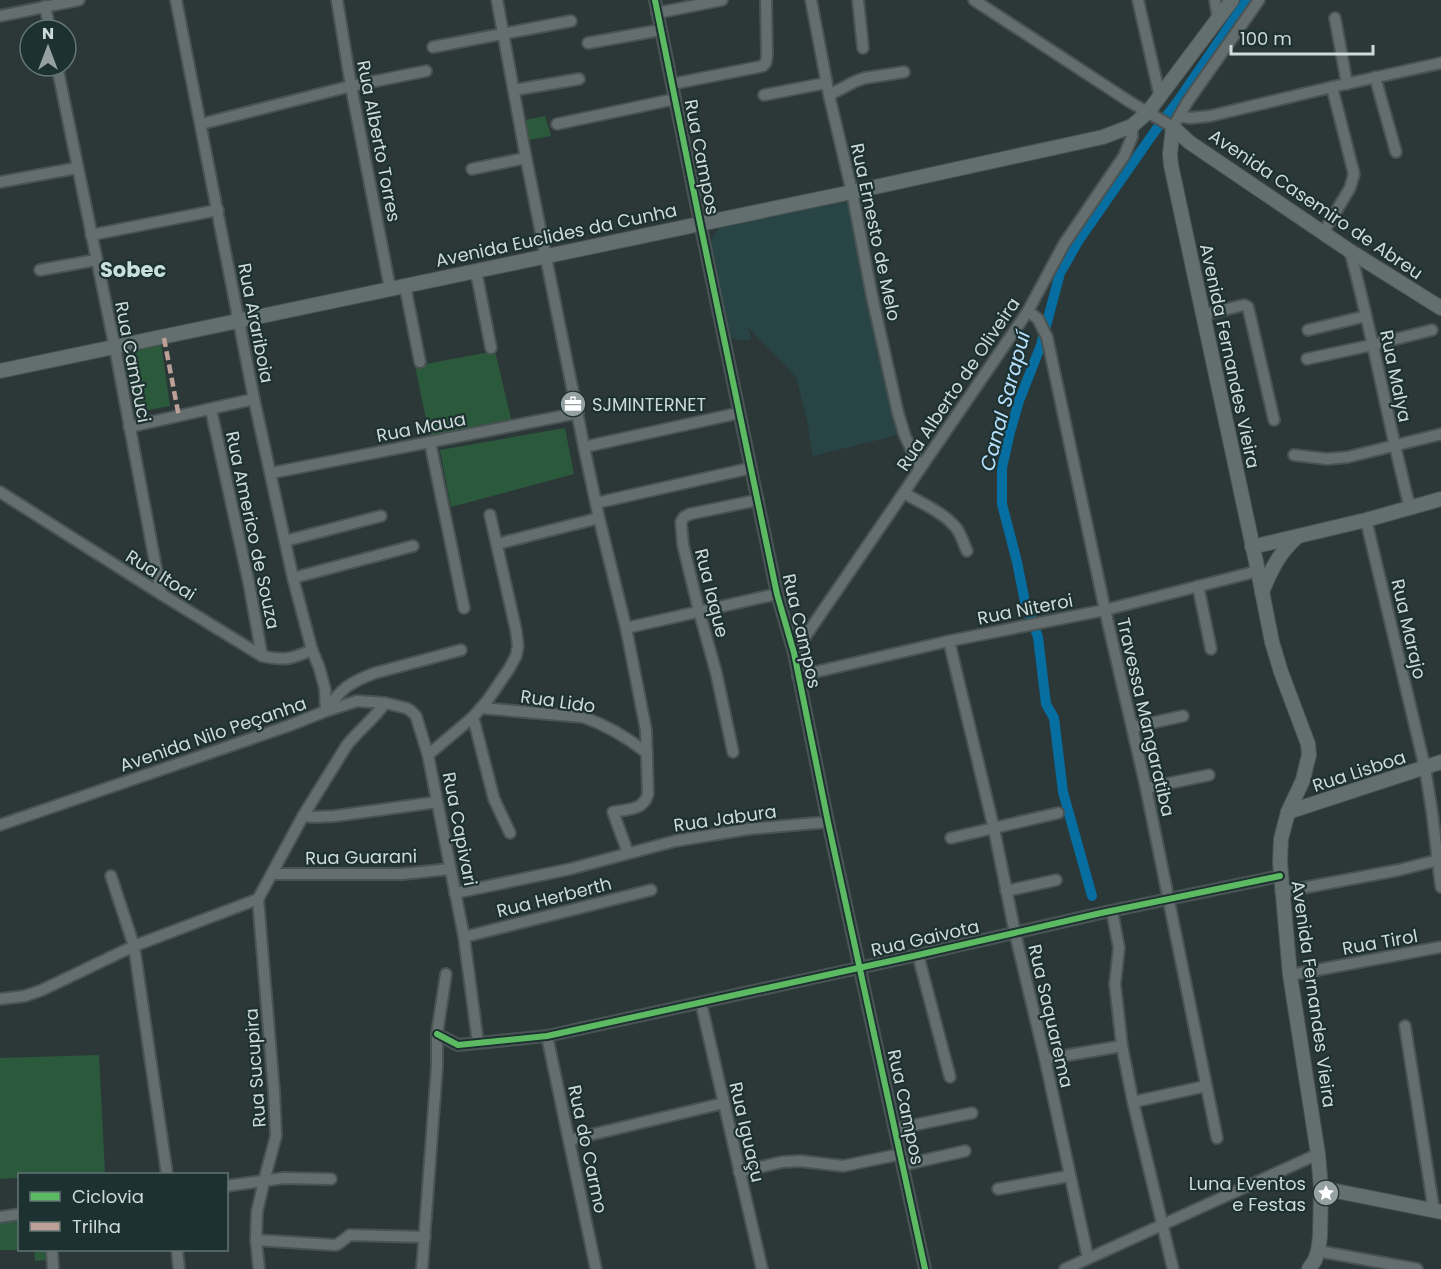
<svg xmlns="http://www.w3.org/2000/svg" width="1441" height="1269" viewBox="0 0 1441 1269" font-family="Poppins,sans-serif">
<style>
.built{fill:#294444}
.green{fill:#2b593b}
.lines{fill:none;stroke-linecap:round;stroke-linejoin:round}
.canal{stroke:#066ea0;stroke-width:10}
.minor-casing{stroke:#4a5353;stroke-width:14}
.major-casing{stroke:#4a5353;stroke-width:16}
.minor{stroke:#656e6e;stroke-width:10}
.major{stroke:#626f6e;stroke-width:14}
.quiet{stroke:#bda197;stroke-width:4.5;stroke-dasharray:9 4.5;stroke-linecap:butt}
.cycleway-casing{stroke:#1e3131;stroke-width:10}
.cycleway{stroke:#5cba63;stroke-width:6}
.labels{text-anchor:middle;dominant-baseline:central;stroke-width:4.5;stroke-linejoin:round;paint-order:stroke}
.street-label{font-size:18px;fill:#ced9d9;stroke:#1e3131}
.poi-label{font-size:18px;fill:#ced9d9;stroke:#1e3131;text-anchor:start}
.water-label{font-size:20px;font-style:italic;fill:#b6e0fe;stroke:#1e3131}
.quarter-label{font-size:21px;font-weight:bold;fill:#c9e0e0;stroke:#1e3131}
</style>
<rect width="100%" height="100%" fill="#2c3838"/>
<!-- built -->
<path class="built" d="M845 200 851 207 898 435 813 456 807 420 796 377 748 327 751 339 739 341 729 336 708 246 720 225 782 214 825 202Z"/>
<!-- green -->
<g class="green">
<path d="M545 116 551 136 528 140 525 120Z"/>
<path d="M161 344 170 406 138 412 129 349Z"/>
<path d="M495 351 512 423 430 438 415 366Z"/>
<path d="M565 428 574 474 451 507 440 450Z"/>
<path d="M99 1055 105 1174H20L19 1178 0 1179V1058Z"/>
<path d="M19 1217 20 1250H46V1260L35 1261 34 1250H0V1218Z"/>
</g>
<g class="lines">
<!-- canal -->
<path class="canal" d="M1092 896 1063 792 1054 718 1046 704 1038 637 1025 602 1017 562 1002 504V468L1010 432 1019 401 1041 345 1060 273 1079 240 1155 131 1178 101 1247 0"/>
<!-- minor casing -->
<g class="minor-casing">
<g id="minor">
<path d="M176 0 254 399 293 578 312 650 319 667 325 689 326 711"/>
<path d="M337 0 351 86 390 288"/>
<path d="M497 0 526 158 584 447 599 518 626 628 646 730 648 794C643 811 628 809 613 812L628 853"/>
<path d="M655 0 700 223 777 594 794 653 828 822 925 1269"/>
<path d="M811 0 829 95 852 192 872 296 898 413 905 436 920 468"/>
<path d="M858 0 863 48"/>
<path d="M974 0 1130 102 1173 127 1188 101 1259 0"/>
<path d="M1138 0 1160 97"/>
<path d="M1215 0 1218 18"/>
<path d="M45 6 50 30"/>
<path d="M657 13 722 0"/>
<path d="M0 16 79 0"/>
<path d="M1335 18 1347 84"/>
<path d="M588 43 661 30"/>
<path d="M433 47 571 21"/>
<path d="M57 66 115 348 161 594"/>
<path d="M1375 77 1396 152"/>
<path d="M672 84 763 66 766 62 767 55 766 0"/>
<path d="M514 90 579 79"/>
<path d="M764 95 826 83"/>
<path d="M829 95 856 81 865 78 904 72"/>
<path d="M1179 116 1190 118 1210 116 1332 87 1441 63"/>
<path d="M201 124 351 86 426 71"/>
<path d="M557 124 675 99"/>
<path d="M472 169 526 158"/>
<path d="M0 182 77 168"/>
<path d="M1323 233 1350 188 1354 174 1332 87"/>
<path d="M91 235 218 210"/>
<path d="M1350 251C1373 336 1388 423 1410 508"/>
<path d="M40 270 96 260"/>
<path d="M476 271 491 348"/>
<path d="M405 286 420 362"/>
<path d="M1028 311 1038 319 1047 337 1105 610 1146 788 1217 1138"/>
<path d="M1203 315 1244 305 1248 307 1274 420"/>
<path d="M1308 330 1366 316"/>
<path d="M1307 359 1372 345 1432 330"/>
<path d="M211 410 249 584 262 656"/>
<path d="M129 427 254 399"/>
<path d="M430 442 464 608"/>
<path d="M584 447 739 413"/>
<path d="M1294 455 1327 459 1348 457 1441 434"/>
<path d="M271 473 578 413"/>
<path d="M0 492 161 594 262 656C285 661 291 659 312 650"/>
<path d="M904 493C921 503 945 513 957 529 961 535 964 544 967 551"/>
<path d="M596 503 751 468"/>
<path d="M1366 520 1425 768 1432 812 1441 887"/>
<path d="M285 541 381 516"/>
<path d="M497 544 599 518"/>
<path d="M293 578 413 546"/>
<path d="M1198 586 1211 649"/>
<path d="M626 628 777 594"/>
<path d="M949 641 994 829 1015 933 1045 1059 1088 1258"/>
<path d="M794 653 1028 311 1064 244 1124 156 1132 137V126"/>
<path d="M798 676 949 641 1105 610 1258 571"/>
<path d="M481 708 583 717C606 725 628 738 647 753"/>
<path d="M326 710C341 689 350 682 375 673L461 650"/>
<path d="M473 717 494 799 510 833"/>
<path d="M1133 727 1183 716"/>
<path d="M733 752 716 672 699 611 683 545 681 522 684 517 690 514 758 500"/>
<path d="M428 755 473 717 487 701 509 669 516 656 518 646 516 630 490 515"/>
<path d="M1146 788 1209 775"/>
<path d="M303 816 314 817 335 816 437 802"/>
<path d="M0 825 288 726 326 711 357 701 385 703 406 708 410 710 416 716 428 755 464 937 478 1043"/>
<path d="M951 838 1058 813"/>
<path d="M272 874H402L450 869"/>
<path d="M111 876 134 946 167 1174"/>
<path d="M1006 891 1056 880"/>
<path d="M1281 892 1399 870 1438 860"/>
<path d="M455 893 570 869 675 841 748 829 828 822"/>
<path d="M258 899 274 1091 276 1136 264 1181 257 1212 256 1240 259 1269"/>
<path d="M1112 911 1119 948 1115 984 1122 1046 1133 1102 1173 1269"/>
<path d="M464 937 651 890"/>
<path d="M918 955 950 1077"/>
<path d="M1290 975 1441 947"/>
<path d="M0 999 25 996 42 990 134 946 258 899 303 816 347 745C359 730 375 718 385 703"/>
<path d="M701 1003 762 1269"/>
<path d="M1405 1026 1434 1211"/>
<path d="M437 1034 458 1045 547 1036 918 955 1101 913 1280 876"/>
<path d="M547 1036 596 1269"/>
<path d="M1045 1059 1122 1046"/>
<path d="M1133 1102 1206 1086"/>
<path d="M895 1129 972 1113"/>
<path d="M569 1140 724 1103"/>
<path d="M903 1165 965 1151"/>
<path d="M739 1172 782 1162 800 1161 843 1166 901 1154"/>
<path d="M226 1186 284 1178 331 1179"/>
<path d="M998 1189 1069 1176"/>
<path d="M0 1217 20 1214"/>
<path d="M256 1240 335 1245 338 1244 350 1235 425 1237"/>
<path d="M52 1250 53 1269"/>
<path d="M177 1250 179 1269"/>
<path d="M1318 1251 1417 1269"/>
<path d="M422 1269 437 1066V1034L446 974"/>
<path d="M1065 1269 1318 1154"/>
</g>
</g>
<!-- major casing -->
<g class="major-casing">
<g id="major">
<path d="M1173 127 1170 154 1171 165 1258 571 1272 642 1281 672 1308 744 1309 755 1306 767 1303 780 1288 812 1281 839 1280 862 1290 975 1318 1154 1321 1188 1320 1237 1318 1251 1315 1260 1309 1269"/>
<path d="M1173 127 1189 142 1350 251 1441 308"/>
<path d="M0 371 852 192 1103 137 1132 126 1148 112 1232 0"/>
<path d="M1252 547 1366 520 1441 499"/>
<path d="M1262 592C1271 570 1279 553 1296 538"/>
<path d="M1288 812 1441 762"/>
<path d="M1321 1188 1441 1212"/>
</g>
</g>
<!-- minor -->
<use href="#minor" class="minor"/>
<!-- major -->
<use href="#major" class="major"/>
<!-- quiet -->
<path class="quiet" d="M164 338 179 417"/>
<!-- cycleway casing -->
<g class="cycleway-casing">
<g id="cycleway">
<path d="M655 0 700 223 777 594 794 653 828 822 925 1269"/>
<path d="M437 1034 458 1045 547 1036 918 955 1101 913 1280 876"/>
</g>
</g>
<!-- cycleway -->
<use href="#cycleway" class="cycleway"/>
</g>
<!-- icons -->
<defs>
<g id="office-disc" transform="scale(1.35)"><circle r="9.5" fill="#95a1a1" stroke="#1e3131"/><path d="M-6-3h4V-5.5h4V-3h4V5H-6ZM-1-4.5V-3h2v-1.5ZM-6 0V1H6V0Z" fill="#fff"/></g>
<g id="sight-disc" transform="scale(1.35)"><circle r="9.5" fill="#95a1a1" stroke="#1e3131"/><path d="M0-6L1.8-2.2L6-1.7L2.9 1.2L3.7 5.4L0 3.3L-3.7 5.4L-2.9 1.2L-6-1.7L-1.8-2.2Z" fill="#fff"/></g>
</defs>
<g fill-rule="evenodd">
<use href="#office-disc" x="573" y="404"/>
<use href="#sight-disc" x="1326" y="1193"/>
</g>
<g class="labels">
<!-- street labels -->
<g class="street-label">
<text transform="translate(379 141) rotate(79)">Rua Alberto Torres</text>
<text transform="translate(702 157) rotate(79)">Rua Campos</text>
<text transform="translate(1316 204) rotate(34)">Avenida Casemiro de Abreu</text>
<text transform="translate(876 232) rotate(78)">Rua Ernesto de Melo</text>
<text transform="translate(556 235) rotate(-12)">Avenida Euclides da Cunha</text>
<text transform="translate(256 323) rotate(79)">Rua Arariboia</text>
<text transform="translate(1230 356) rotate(78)">Avenida Fernandes Vieira</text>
<text transform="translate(133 362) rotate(79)">Rua Cambuci</text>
<text transform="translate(1396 376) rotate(78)">Rua Malya</text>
<text transform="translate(958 384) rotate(-56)">Rua Alberto de Oliveira</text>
<text transform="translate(421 427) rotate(-11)">Rua Maua</text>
<text transform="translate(253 530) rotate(78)">Rua Americo de Souza</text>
<text transform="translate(161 575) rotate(32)">Rua Itoai</text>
<text transform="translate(712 593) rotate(76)">Rua Iaque</text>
<text transform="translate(1025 609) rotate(-11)">Rua Niteroi</text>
<text transform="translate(1409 629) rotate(77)">Rua Marajo</text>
<text transform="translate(802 631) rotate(77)">Rua Campos</text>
<text transform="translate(558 701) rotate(8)">Rua Lido</text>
<text transform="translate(1146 717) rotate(77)">Travessa Mangaratiba</text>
<text transform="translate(213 734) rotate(-19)">Avenida Nilo Peçanha</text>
<text transform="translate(1359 771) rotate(-18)">Rua Lisboa</text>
<text transform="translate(725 818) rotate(-8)">Rua Jabura</text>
<text transform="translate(460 829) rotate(79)">Rua Capivari</text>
<text transform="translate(361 857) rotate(-1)">Rua Guarani</text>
<text transform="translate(554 897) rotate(-14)">Rua Herberth</text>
<text transform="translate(925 938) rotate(-13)">Rua Gaivota</text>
<text transform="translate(1380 942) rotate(-10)">Rua Tirol</text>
<text transform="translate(1314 994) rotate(82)">Avenida Fernandes Vieira</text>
<text transform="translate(1051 1016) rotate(77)">Rua Saquarema</text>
<text transform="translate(255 1068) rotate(-94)">Rua Sucupira</text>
<text transform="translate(906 1107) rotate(78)">Rua Campos</text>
<text transform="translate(747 1132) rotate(77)">Rua Iguaçu</text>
<text transform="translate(588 1149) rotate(78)">Rua do Carmo</text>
</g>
<!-- poi labels -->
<g class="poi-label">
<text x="592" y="404">SJMINTERNET</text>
<text x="1306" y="1183" text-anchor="end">Luna Eventos<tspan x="1306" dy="21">e Festas</tspan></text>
</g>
<!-- water labels -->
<g class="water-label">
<text transform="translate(1005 401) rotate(-75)">Canal Sarapuí</text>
</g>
<!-- quarter labels -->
<g class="quarter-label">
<text x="133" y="269">Sobec</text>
</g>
</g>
<!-- legend -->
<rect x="18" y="1173" width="210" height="78" fill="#1e3131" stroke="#647474" stroke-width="1.5"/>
<rect x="30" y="1192" width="30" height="9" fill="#5cba63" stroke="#647474" stroke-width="1.5"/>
<text x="72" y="1203" font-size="18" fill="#ced9d9">Ciclovia</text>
<rect x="30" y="1222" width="30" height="9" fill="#bda197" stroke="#647474" stroke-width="1.5"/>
<text x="72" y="1233" font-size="18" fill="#ced9d9">Trilha</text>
<!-- north arrow -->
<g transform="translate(48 48)"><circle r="28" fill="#1e3131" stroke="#647474" stroke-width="1.5"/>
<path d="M0-4.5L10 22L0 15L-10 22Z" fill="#95a1a1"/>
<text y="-9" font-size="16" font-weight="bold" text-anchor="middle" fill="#ced9d9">N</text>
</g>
<!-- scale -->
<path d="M1231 45v9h142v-9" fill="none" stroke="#ced9d9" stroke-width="3"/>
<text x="1240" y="45" font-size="18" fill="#ced9d9" stroke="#1e3131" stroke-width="4.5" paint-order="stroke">100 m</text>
</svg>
